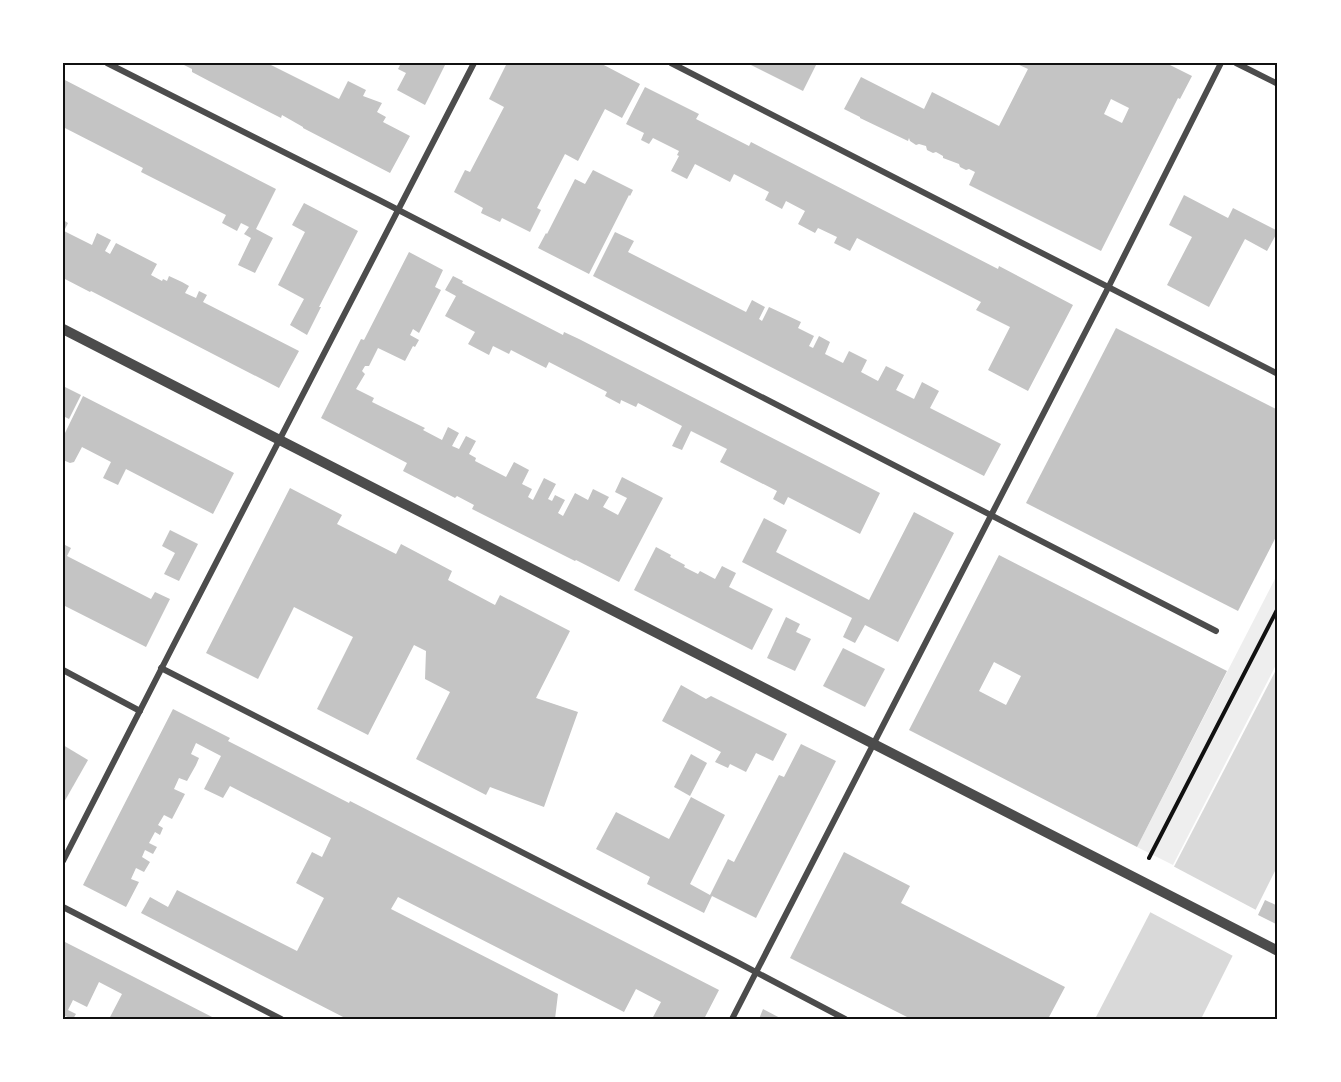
<svg xmlns="http://www.w3.org/2000/svg" width="1341" height="1082" viewBox="0 0 1341 1082" font-family="Ubuntu,sans-serif">
<style>
.green{fill:#eee}
.water{fill:#d9d9d9}
.pier{fill:#fff}
.building{fill:#c4c4c4;fill-rule:evenodd}
.lines{fill:none;stroke-linecap:round;stroke-linejoin:round}
.path{stroke:#111;stroke-width:4}
.minor{stroke:#4c4c4c;stroke-width:6}
.tertiary{stroke:#4c4c4c;stroke-width:10}
.neatline{fill:none;stroke:#111;stroke-width:2}
</style>
<rect width="100%" height="100%" fill="#fff"/>
<!-- green -->
<path class="green" d="M1278 573V661L1173 865 1137 847Z"/>
<!-- water -->
<path class="water" d="M1278 666V865L1201 1019H1095Z"/>
<!-- pier -->
<path class="pier" d="M1171 865 1258 911 1235 957 1148 911Z"/>
<!-- building -->
<g class="building">
<path d="M180 63H267L339 99 348 81 366 90 363 96 382 103 377 112 386 117 383 122 410 136 390 173 303 128V127L282 115 281 118 209 81 192 72V69Z"/>
<path d="M401 63H446L425 105 397 90 406 73 398 69Z"/>
<path d="M507 63H519L522 65 523 63H600L640 84 622 118 605 109 578 161 565 154 537 208 541 210 530 232 502 218 500 222 481 213 483 208 454 192 465 170 470 172 504 107 489 99Z"/>
<path d="M747 63H817L803 91Z"/>
<path d="M1015 63H1166L1192 76 1180 99 1178 98 1101 251 969 185 975 172 969 169 966 170 960 167 959 164 943 158V156L936 152 933 153 927 150 926 146 919 144 916 145 910 141 909 138 908 141 860 118V117L844 109 861 77 924 109 932 92 999 126 1028 69ZM1111 99 1129 108 1122 123 1104 114Z"/>
<path d="M63 79 276 189 256 229 273 238 255 273 238 265 251 238 244 234 249 227 241 223 237 231 222 223 226 215 141 172 143 168 63 127Z"/>
<path d="M645 87 699 114 696 119 749 146 751 142 998 269 999 266 1073 305 1028 391 988 370 1010 327 976 310 981 302 857 238 850 251 834 243 837 237 818 228 815 233 798 224 805 211 786 201 782 209 765 200 769 192 734 174 730 182 695 164 687 179 671 171 679 156 677 155 679 151 653 138 649 144 641 140 644 133 626 124Z"/>
<path d="M593 170 633 190 630 196 629 195 589 274 538 248 546 233 547 234 575 179 585 184Z"/>
<path d="M1184 195 1228 218 1233 208 1278 231 1267 251 1245 239 1209 307 1167 285 1192 237 1169 225Z"/>
<path d="M304 203 358 231 319 307H321L307 335 290 325 304 299 278 285 305 232 292 225Z"/>
<path d="M63 220 68 223 64 231 92 245 97 233 111 240 105 251 110 254 116 243 157 264 151 275 162 281 163 279 167 281 169 276 182 282 189 286 185 293 196 298 199 291 207 295 203 302 299 351 279 388 91 291 90 292 63 278Z"/>
<path d="M615 232 634 241 628 252 746 312 752 300 765 307 759 319 762 321 769 307 801 322 798 328 814 336 809 346 813 348 819 336 830 342 825 354 843 363 849 351 867 360 861 372 878 381 886 366 904 375 896 390 914 399 922 382 939 391 930 408 1001 444 984 476 593 276Z"/>
<path d="M409 252 443 270 435 287 441 290 419 333 413 329 410 335 419 340 415 347 413 346 405 361 378 348 369 366H365L362 371 365 374 356 389 374 398 372 402 425 428 423 430 442 440 448 427 459 433 452 446 459 449 466 436 476 441 469 454 476 458 475 461 506 477 514 462 529 470 522 484 532 489 528 497 533 500 544 478 556 484 548 499 552 501 555 495 565 500 558 513 563 516 575 493 588 500 593 489 609 497 603 507 618 515 627 498 615 492 622 477 663 498 619 582 576 560 575 561 472 509 474 505 457 496 455 498 403 471 407 463 321 418 361 339 364 340Z"/>
<path d="M453 276 463 281 462 283 563 335 564 332 579 339 880 493 860 534 788 497 784 505 773 499 777 491 720 462 727 449 691 431 682 450 672 446 682 426 638 403 636 407 621 400 620 404 605 396 607 392 549 362 546 368 511 350 509 354 493 346 489 355 468 344 475 332 445 316 456 296 445 290Z"/>
<path d="M1116 328 1278 410V533L1238 611 1026 503Z"/>
<path d="M63 386 81 395 69 419 63 416Z"/>
<path d="M83 396 234 473 213 514 126 469 118 485 103 478 111 462 82 447 74 462 70 463 63 460V433H65Z"/>
<path d="M290 488 342 515 337 524 396 554 401 544 452 571 448 580 495 605 500 595 570 631 536 698 578 712 544 807 490 787 486 795 416 759 450 692 425 679 426 651 414 645 368 735 317 709 353 637 294 607 258 679 206 653Z"/>
<path d="M914 512 954 533 898 642 865 625 855 643 843 637 852 618 742 562 764 518 787 530 776 552 869 600Z"/>
<path d="M170 530 198 544 179 581 164 574 175 553 162 546Z"/>
<path d="M63 544 71 548 67 556 151 599 155 592 170 599 146 647 63 605Z"/>
<path d="M656 547 671 555 670 557 685 565 684 567 698 574 700 571 715 579 722 566 736 573 729 587 773 609 752 650 634 590Z"/>
<path d="M999 555 1227 671 1137 847 909 730ZM994 662 1021 676 1006 705 979 691Z"/>
<path d="M786 617 800 624 796 632 811 639 795 671 767 658Z"/>
<path d="M843 648 885 669 865 707 823 686Z"/>
<path d="M681 685 706 699 711 696 787 734 773 761 756 753 746 772 730 764 728 768 715 762 721 752 662 721Z"/>
<path d="M173 709 230 738 228 741 349 803 350 801 719 990 704 1019H652L661 1002 636 989 624 1012 398 897 391 909 558 994 555 1019H347L141 913 150 897 168 907 177 890 297 951 324 898 296 883 312 852 322 857 331 838 230 786 223 798 204 789 221 756 196 743 191 754 199 758 196 765 187 781 179 778 174 789 185 794 172 819 164 815 158 825 163 828 160 835 155 832 149 843 157 847 153 854 145 850 142 857 150 862 144 872 136 868 131 879 139 882 126 907 83 885Z"/>
<path d="M801 744 836 761 756 918 712 896 704 913 647 884 650 877 596 849 616 812 669 839 691 797 725 815 690 884 710 895 728 859 734 862 779 775 784 777Z"/>
<path d="M63 745 88 760 63 804Z"/>
<path d="M691 754 707 763 690 796 674 787Z"/>
<path d="M844 852 910 886 901 903 1065 987 1048 1019H911L790 958Z"/>
<path d="M1265 900 1278 906V925L1258 915Z"/>
<path d="M63 941 132 976 216 1019H109L122 994 99 982 87 1007 73 1000 68 1010 76 1014 73 1019 65 1016 63 1019Z"/>
<path d="M763 1009 782 1019H759Z"/>
</g>
<g class="lines">
<!-- path -->
<path class="path" d="M1149 858 1278 608"/>
<!-- minor -->
<g class="minor">
<path d="M107 63 379 200 1216 631"/>
<path d="M671 63 1278 374"/>
<path d="M1236 63 1278 84"/>
<path d="M161 668 735 961 845 1019"/>
<path d="M63 670 140 711"/>
<path d="M63 861 172 648 474 63"/>
<path d="M63 907 281 1019"/>
<path d="M732 1019 1108 288 1221 63"/>
</g>
<!-- tertiary -->
<path class="tertiary" d="M63 329 1278 951"/>
</g>
<!-- border -->
<rect width="1341" height="1082" fill="none" stroke="#ffffff" stroke-width="129"/>
<rect x="64" y="64" width="1212" height="954" class="neatline"/>
</svg>
